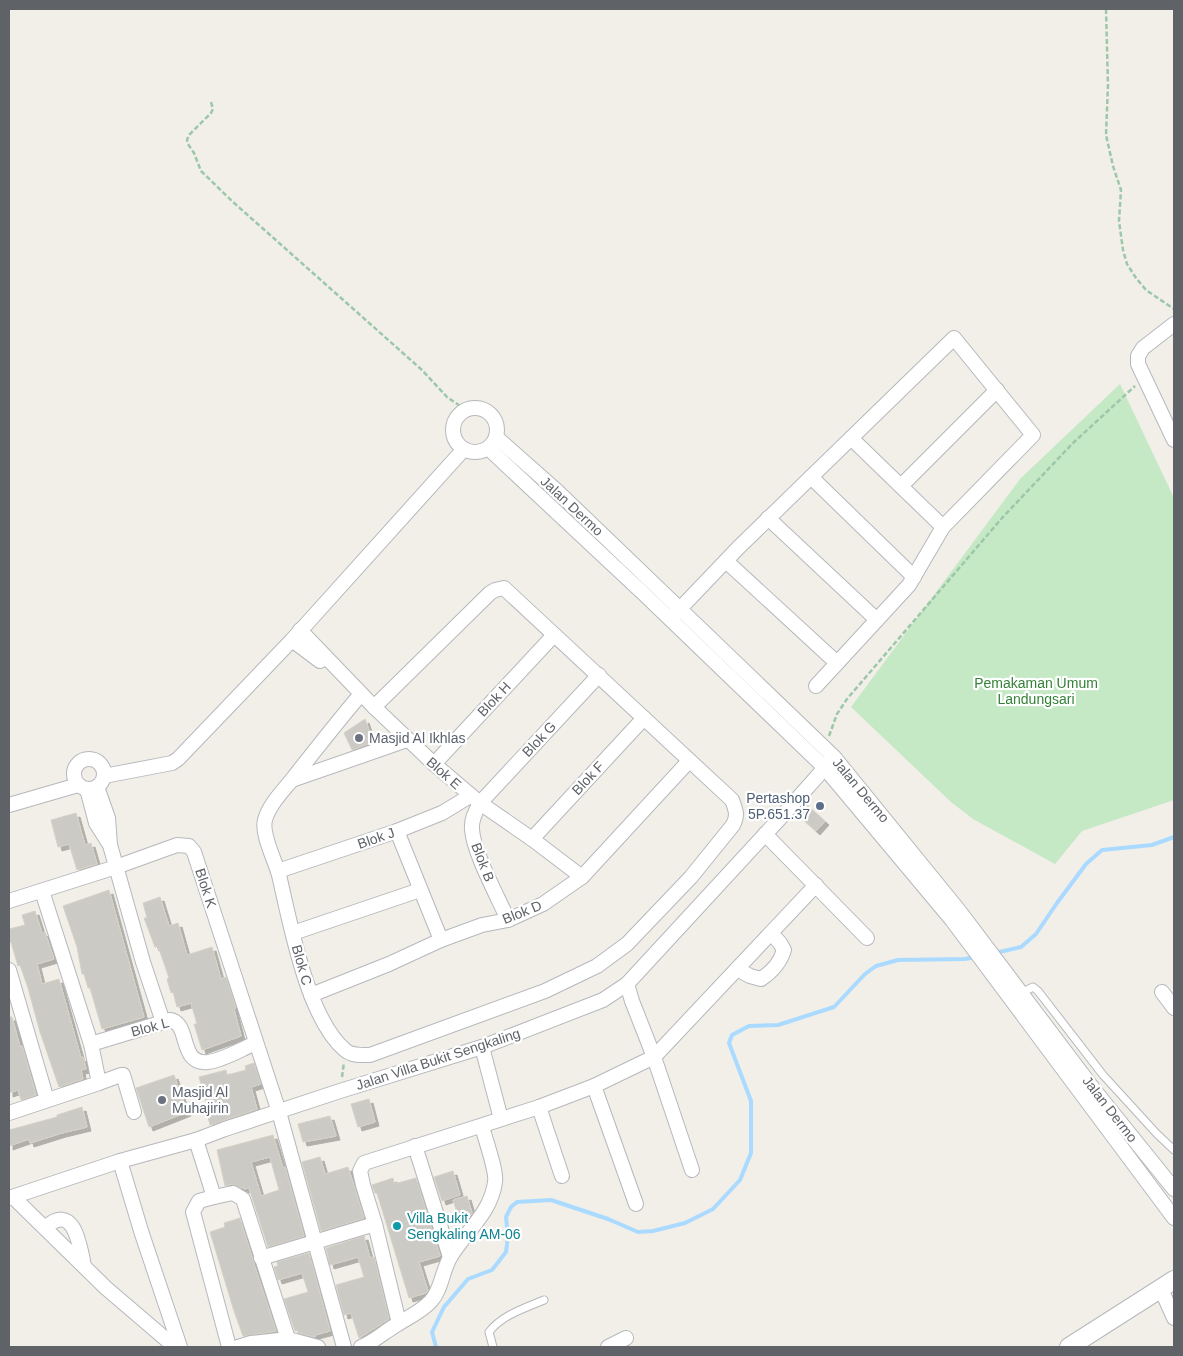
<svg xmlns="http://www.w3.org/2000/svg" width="1183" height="1356" viewBox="0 0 1183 1356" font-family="Arial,sans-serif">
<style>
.green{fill:#c5e8c5}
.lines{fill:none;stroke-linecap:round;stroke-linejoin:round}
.stream{stroke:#aadaff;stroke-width:4}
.building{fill:#cccac5;stroke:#d6d1c6;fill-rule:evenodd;filter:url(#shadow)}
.service-casing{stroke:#b5b8bc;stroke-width:9}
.minor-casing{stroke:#b5b8bc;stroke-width:16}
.tertiary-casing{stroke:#b5b8bc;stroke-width:20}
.path{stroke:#9cc7a9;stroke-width:2.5;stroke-dasharray:5 2.5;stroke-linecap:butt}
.service{stroke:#fff;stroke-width:7}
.minor{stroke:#fff;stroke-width:14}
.tertiary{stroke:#fff;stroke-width:18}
.worship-dot{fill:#6b7280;stroke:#fff;stroke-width:2}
.service-dot{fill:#5c6f8a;stroke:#fff;stroke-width:2}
.culture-dot{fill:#0f9aa8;stroke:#fff;stroke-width:2}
.labels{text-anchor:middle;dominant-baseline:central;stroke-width:4.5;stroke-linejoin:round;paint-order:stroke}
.street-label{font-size:14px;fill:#5f6368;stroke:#fff}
.park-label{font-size:14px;fill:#348238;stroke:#fff}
.worship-label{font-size:14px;fill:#5b616d;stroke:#fff;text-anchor:start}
.service-label{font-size:14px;fill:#4e5e75;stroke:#fff;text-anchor:end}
.culture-label{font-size:14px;fill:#0d838f;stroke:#fff;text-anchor:start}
</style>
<defs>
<filter id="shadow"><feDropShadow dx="4" dy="4" stdDeviation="0" flood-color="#0004"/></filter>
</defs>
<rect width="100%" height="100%" fill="#f1efe8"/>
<!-- green -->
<path class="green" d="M1120 384 1174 498V800L1082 831 1055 864 973 819 951 802 851 707 1020 479Z"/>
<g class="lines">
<!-- stream -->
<g class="stream">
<path d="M995 953 1021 947 1036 934 1057 903 1086 864 1102 850 1152 845 1174 837"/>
<path d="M436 1347 432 1332 444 1307 468 1279 492 1270 506 1252 508 1236 506 1217 511 1207 517 1202 551 1200 608 1219 638 1232 653 1231 685 1223 713 1209 740 1180 751 1153V1101L729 1043 732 1035 749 1026 778 1025 834 1007 865 974 876 966 898 960 965 959 975 957"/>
</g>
</g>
<!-- building -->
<g class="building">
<path d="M365 719 373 742 352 750 344 733Z"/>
<path d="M805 803 825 821 816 831 796 813Z"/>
<path d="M76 813 85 845 91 843 97 864 77 870 69 844 58 847 51 820Z"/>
<path d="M109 890 144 1017 102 1029 90 988H88L84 974H82L77 947 63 906Z"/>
<path d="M160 897 169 926 178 923 187 955 212 947 221 979 226 977 236 1008 234 1009 241 1036 202 1050 194 1024H197L191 1003 177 1007 173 992 171 993 167 979 169 978 158 946 155 947 144 918H147L143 903Z"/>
<path d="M35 911 42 933 45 932 54 959 37 964 42 984 59 979 81 1058 83 1057 86 1069 81 1070 83 1079 59 1087 40 1032 28 988 20 965 18 966 11 942 9 943V929L25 925 22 915Z"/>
<path d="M9 1017H12L20 1047 22 1046 36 1095 21 1100 18 1090 9 1093Z"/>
<path d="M254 1063 261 1084 251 1087 257 1109 210 1125 206 1110 208 1109 199 1077 226 1070 227 1075 246 1070 245 1066Z"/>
<path d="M174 1075 187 1112 149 1127 136 1088Z"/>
<path d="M369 1099 375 1122 358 1127 351 1104Z"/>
<path d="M82 1107 87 1127 62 1133 30 1143 29 1139 9 1146V1130L57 1117V1115Z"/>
<path d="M330 1116 336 1136 303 1142 298 1124Z"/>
<path d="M273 1135 283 1168 285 1167 304 1236 268 1247 249 1188 244 1189V1187L241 1188 232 1184 225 1186 217 1150ZM270 1157 279 1190 261 1196 251 1162Z"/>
<path d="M320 1157 325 1174 348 1167 364 1218 321 1231 302 1162Z"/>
<path d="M453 1171 460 1195 442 1201 434 1177Z"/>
<path d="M393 1178 394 1184 416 1178 440 1256 419 1262 428 1291 426 1293 409 1298 377 1193H375L372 1185Z"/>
<path d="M467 1196 472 1213 470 1216 459 1219 453 1200Z"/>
<path d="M240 1218 253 1261 276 1331 243 1336 234 1311 210 1232 225 1227 224 1223Z"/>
<path d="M364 1236 370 1258 374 1257 389 1319 359 1338 351 1313 344 1315 336 1285 364 1277 358 1257 330 1265 326 1248Z"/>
<path d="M309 1253 330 1331 315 1335V1337L298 1333V1330L295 1331 284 1299 308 1292 302 1273 278 1280 274 1267 278 1266 277 1262Z"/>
</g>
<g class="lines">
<!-- service casing -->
<g class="service-casing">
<g id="service">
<path d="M1021 993 1033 987 1038 991 1103 1075 1157 1134 1174 1150"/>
<path d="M493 1347 489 1332C502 1315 525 1308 544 1300"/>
</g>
</g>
<!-- minor casing -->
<g class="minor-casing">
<g id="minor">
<path d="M1174 324 1143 348 1138 356V364L1174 440"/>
<circle cx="475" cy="430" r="22"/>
<path d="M496 437 557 491 834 757 960 912 1095 1091 1174 1189"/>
<path d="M851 438 943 527"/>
<path d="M488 448 644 594 824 767 952 920 1174 1218"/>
<path d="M811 477 914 577"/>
<path d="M901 486 997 390"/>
<path d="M768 518 877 620"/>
<path d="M726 561 837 663"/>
<path d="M674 615 738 548 954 338 1033 435 943 527 909 585 816 686"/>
<path d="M300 630 374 707 434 764 480 803 532 839 582 877"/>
<path d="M292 640 320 661"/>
<path d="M361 694C338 721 316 749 294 777 285 789 269 804 265 820 261 834 275 860 279 875 290 922 307 1018 345 1050 352 1056 361 1055 370 1055L545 991 597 966 627 944 691 877 733 825C738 816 736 810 732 800L504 588 495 590 490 593 374 707"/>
<circle cx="89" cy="774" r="15"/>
<path d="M434 764 554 635"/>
<path d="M104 776 172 763 178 759 292 640 464 449"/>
<path d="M292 780 407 740"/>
<path d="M97 787 108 818 110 845 143 962 163 1022"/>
<path d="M87 789 96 823 108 842"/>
<path d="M9 805 78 785"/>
<path d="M397 831 441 940"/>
<path d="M765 834 867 938"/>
<path d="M532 839 644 718"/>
<path d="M278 871 397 831 442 813 470 796"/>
<path d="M42 891 91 1044 99 1083"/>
<path d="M9 901 116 867 177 845 189 846 194 852 279 1112 344 1347"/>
<path d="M508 920C498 897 473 852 472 829 471 819 476 811 480 803L599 675"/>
<path d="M293 933 420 890"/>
<path d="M737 969 750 976 761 979C773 971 780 963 784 950L780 943 771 933"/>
<path d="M9 970 47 1100"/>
<path d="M627 984 632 1001 654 1057 692 1170"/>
<path d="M1162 992 1174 1008"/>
<path d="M311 995 389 964 441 940 482 925 508 920 543 904 582 877 689 761"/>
<path d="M91 1044 170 1020C191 1023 178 1065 208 1062 224 1060 241 1049 256 1043"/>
<path d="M482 1047 501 1119"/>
<path d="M594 1086 636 1204"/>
<path d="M539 1107 562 1176"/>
<path d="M9 1113 99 1083 121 1075H123L124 1078 134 1112"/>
<path d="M196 1140 214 1197 233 1193 243 1199 288 1339"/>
<path d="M415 1146 450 1257"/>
<path d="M120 1161 142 1234 180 1347"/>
<path d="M13 1197 106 1288 175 1347"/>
<path d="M214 1197 199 1201 193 1212 229 1347"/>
<path d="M9 1198 120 1161 196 1140 225 1129 340 1091 482 1047 603 1000 627 984 782 816 830 762"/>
<path d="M45 1228C74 1201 80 1246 84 1266"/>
<path d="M261 1258 375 1224"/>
<path d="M1161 1289 1174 1318"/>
<path d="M399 1323 375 1224 363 1185 360 1171 364 1163 539 1107 594 1086 654 1057 816 885"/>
<path d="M238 1347 251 1343 288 1339 318 1347"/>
<path d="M361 1347C373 1342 382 1334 393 1327 406 1318 420 1313 431 1301 442 1289 442 1270 451 1256 466 1231 491 1213 495 1182 497 1171 485 1139 482 1126"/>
<path d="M608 1347 626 1338"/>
</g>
</g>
<!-- tertiary casing -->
<g class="tertiary-casing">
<path id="tertiary" d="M1069 1347 1174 1280"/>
</g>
<!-- path -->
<g class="path">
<path d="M1106 9 1108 85 1106 135 1113 166 1121 190 1119 221 1123 250 1127 264 1136 278 1146 290 1174 309"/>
<path d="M211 102 213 109 211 113 189 135 187 140 188 144 194 153 201 171 233 202 422 370 447 397 466 410"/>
<path d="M829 736 837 714 847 699 1002 518 1073 443 1135 386"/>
<path d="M342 1077 344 1062"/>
</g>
<!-- service -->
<use href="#service" class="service"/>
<!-- minor -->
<use href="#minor" class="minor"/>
<!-- tertiary -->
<use href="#tertiary" class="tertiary"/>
</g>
<!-- markers -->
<g class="worship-dot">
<circle cx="359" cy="738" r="5"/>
<circle cx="162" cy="1100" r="5"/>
</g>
<circle class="service-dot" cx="820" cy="806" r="5"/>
<circle class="culture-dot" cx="397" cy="1226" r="5"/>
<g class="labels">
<!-- street labels -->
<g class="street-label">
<text transform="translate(572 506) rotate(43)">Jalan Dermo</text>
<text transform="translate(494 699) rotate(-47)">Blok H</text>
<text transform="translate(539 739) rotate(-47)">Blok G</text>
<text transform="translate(444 773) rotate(41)">Blok E</text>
<text transform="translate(588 778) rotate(-47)">Blok F</text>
<text transform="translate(861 790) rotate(50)">Jalan Dermo</text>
<text transform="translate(376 838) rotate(-19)">Blok J</text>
<text transform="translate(483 862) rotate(69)">Blok B</text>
<text transform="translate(206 888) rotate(72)">Blok K</text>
<text transform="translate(522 912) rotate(-22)">Blok D</text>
<text transform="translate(302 965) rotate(74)">Blok C</text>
<text transform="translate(150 1027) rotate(-15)">Blok L</text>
<text transform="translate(438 1059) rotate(-18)">Jalan Villa Bukit Sengkaling</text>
<text transform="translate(1110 1109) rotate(52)">Jalan Dermo</text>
</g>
<!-- park labels -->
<g class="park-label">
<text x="1036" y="683">Pemakaman Umum<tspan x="1036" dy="16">Landungsari</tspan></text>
</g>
<!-- worship labels -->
<g class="worship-label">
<text x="369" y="738">Masjid Al Ikhlas</text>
<text x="172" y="1092">Masjid Al<tspan x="172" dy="16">Muhajirin</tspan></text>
</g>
<!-- service labels -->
<g class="service-label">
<text x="810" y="798">Pertashop<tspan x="810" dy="16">5P.651.37</tspan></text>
</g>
<!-- culture labels -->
<g class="culture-label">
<text x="407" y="1218">Villa Bukit<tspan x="407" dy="16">Sengkaling AM-06</tspan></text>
</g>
</g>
<!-- border -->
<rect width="1183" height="1356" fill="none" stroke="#5f6368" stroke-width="20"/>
</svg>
